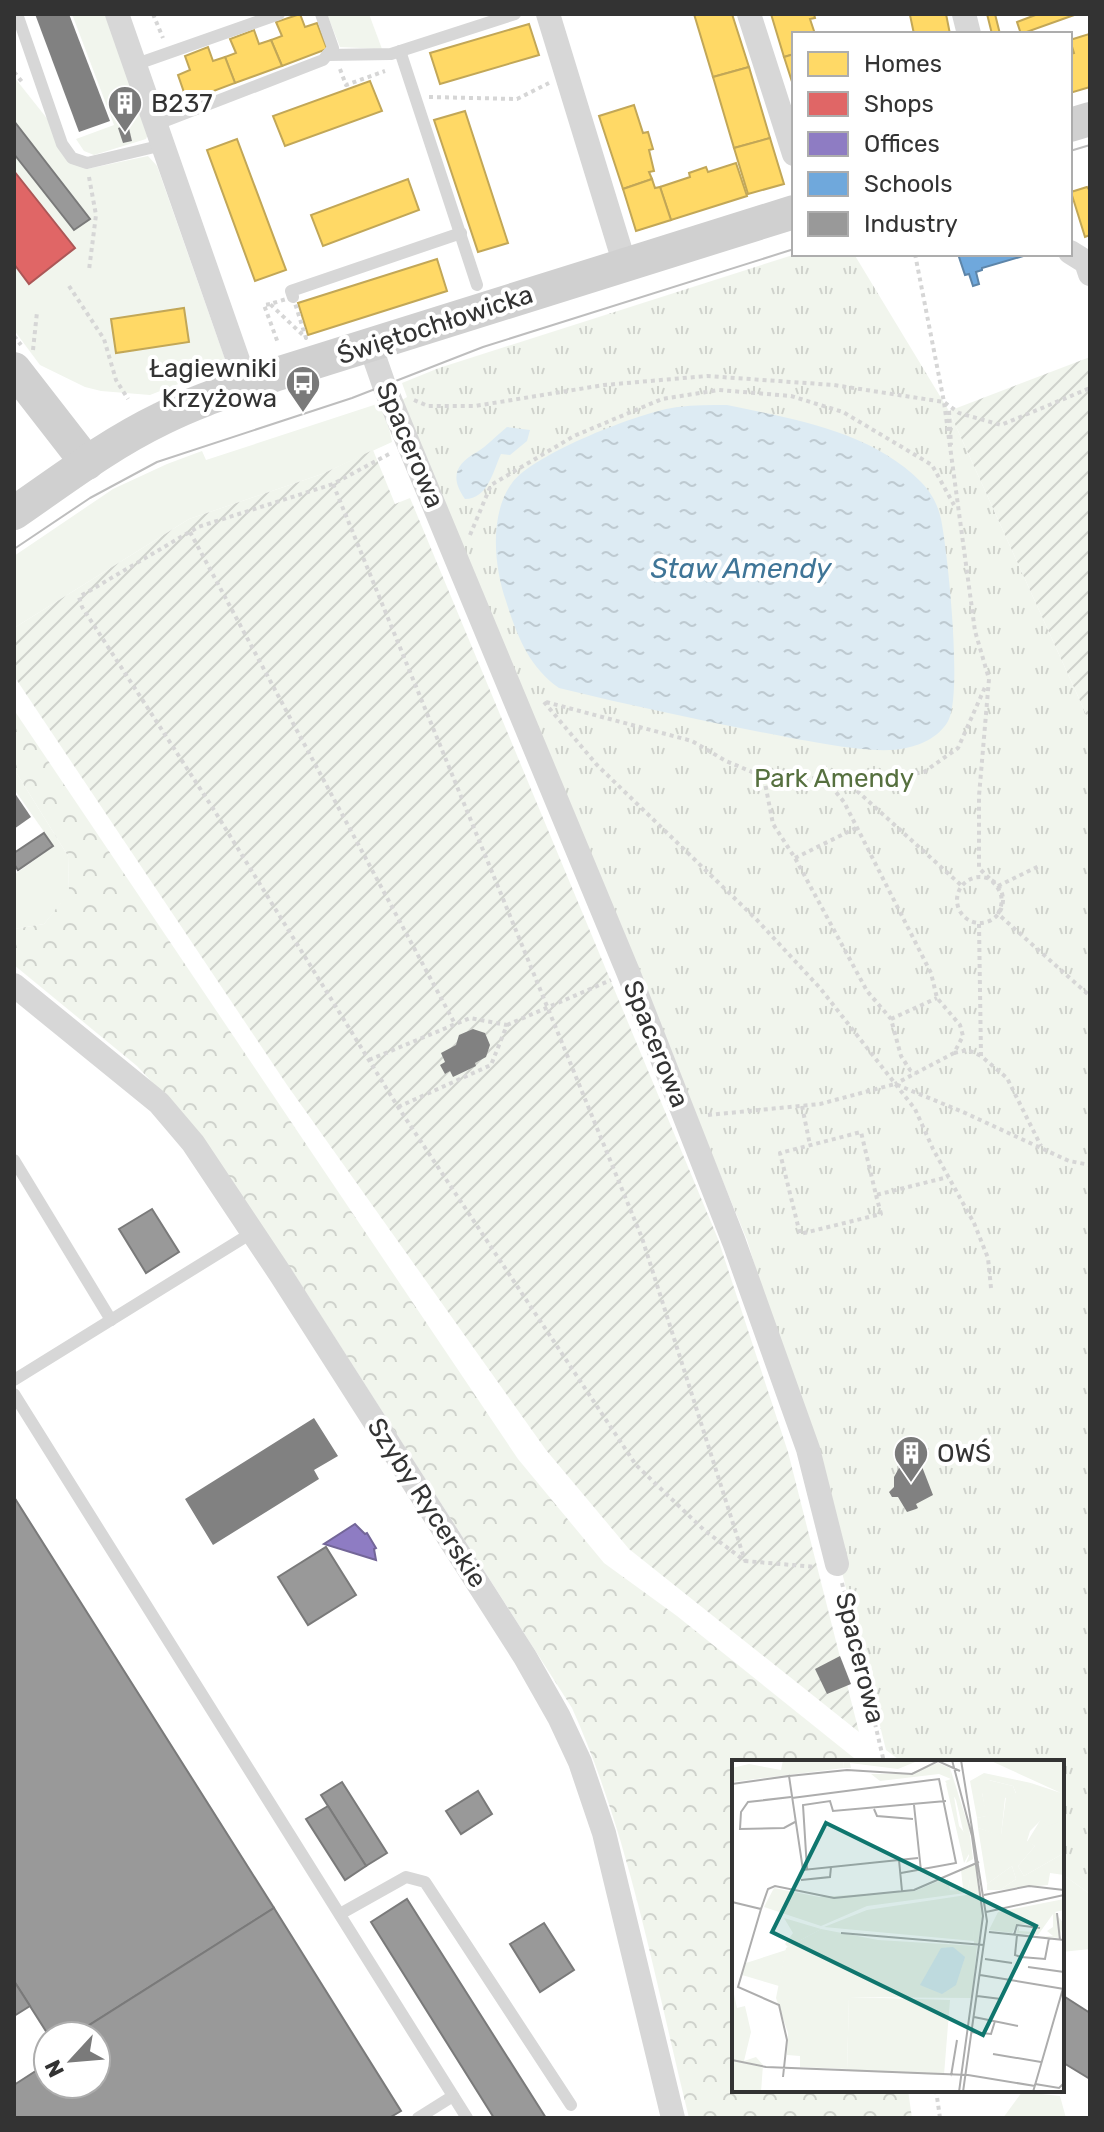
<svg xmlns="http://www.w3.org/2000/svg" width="1104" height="2132" viewBox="0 0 1104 2132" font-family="Rubik,sans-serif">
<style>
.grass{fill:#f1f5ed}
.forest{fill:url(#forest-crowns)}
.park{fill:url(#park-tufts)}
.garden{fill:url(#garden-furrows)}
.water{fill:url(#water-ripples)}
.homes{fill:#ffd966;stroke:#c2a757;stroke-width:2}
.shops{fill:#e06666;stroke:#ac5757;stroke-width:2}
.offices{fill:#8e7cc3;stroke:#736698;stroke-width:2}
.schools{fill:#6fa8dc;stroke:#5d85a9;stroke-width:2}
.industry{fill:#999;stroke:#7a7a7a;stroke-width:2}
.building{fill:#818181}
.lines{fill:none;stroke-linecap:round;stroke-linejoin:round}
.path{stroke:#d6d6d6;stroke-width:4;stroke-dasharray:4 4;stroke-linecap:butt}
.lane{stroke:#d7d7d7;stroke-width:12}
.street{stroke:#d7d7d7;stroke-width:24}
.secondary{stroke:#d0d0d0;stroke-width:34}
.tram{stroke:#bebebe;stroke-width:2}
.labels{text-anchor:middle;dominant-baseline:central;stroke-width:8;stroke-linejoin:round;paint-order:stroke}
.poi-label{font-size:26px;fill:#333;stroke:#fff;text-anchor:start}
.street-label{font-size:26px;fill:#333;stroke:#fff}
.park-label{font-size:26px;fill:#56703f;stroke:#fff}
.water-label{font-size:28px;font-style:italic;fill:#3f7597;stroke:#fff}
.inset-road{fill:none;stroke:#adadad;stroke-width:2}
.view{fill:#0f766e;fill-opacity:0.15;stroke:#0f766e;stroke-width:4}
.inset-edge{fill:none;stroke:#333;stroke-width:4}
</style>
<defs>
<pattern id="forest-crowns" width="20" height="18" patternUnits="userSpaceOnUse" patternTransform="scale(2)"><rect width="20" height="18" fill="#f1f5ed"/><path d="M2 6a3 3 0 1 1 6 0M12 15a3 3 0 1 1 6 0" fill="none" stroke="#cfd2cc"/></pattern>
<pattern id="park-tufts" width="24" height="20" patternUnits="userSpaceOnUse" patternTransform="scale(2)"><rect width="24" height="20" fill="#f1f5ed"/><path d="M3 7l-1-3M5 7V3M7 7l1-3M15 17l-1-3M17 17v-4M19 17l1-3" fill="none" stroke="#cfd2cc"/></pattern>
<pattern id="garden-furrows" width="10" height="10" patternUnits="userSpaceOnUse" patternTransform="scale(2)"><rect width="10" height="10" fill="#f1f5ed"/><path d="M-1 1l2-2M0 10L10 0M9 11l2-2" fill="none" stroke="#cfd2cc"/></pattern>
<pattern id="water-ripples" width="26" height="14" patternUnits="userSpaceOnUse" patternTransform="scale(2)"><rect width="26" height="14" fill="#ddebf3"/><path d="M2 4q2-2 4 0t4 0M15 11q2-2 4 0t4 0" fill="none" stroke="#becad1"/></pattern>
</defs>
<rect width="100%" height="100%" fill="#fff"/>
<!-- grass -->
<g class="grass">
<path d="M72 14H107L149 132 146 139 94 155 84 151 76 139 114 125Z"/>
<path d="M327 14H369L382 49 340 47Z"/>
<path d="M14 77 49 121 68 161 87 169 148 156 157 166 227 365 150 395 101 391 85 387 40 365 14 330Z"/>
<path d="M377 404 379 408 384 406 392 442 322 474 189 519 14 628V556L113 489 167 464 202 451 206 460Z"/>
<path d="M14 769 68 856 69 893 44 924 14 929V875L54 846 14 789Z"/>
<path d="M1062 1874 1090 1894V1949L1062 1952Z"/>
<path d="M1022 2092 1060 2096 1066 2118H1003Z"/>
</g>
<!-- forest -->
<path class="forest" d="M14 710 518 1459 604 1563 677 1616 859 1762H734V2090H908L912 2118H689C655 1981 630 1837 572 1708L293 1272 200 1134 137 1066 14 965V929L44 924 69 892 68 856 14 769Z"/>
<!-- park -->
<path class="park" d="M796 254H854L949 411 1090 723V1894L1062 1874V1762H902L886 1750 812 1451 747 1240 402 400 407 397 402 383 439 368Z"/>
<!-- garden -->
<g class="garden">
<path d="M1090 357V723L949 411Z"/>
<path d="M373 450 395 504 410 498 718 1239 788 1452 859 1732 629 1549 546 1450 287 1085 14 676V628L189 519 322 474Z"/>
</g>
<!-- water -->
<g class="water">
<path d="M727 405C793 419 871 431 921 482 931 492 938 505 941 519 948 554 962 690 949 719 942 735 922 745 906 748 876 755 821 743 791 738 713 723 636 707 559 688 529 667 517 636 506 601 494 567 489 514 512 483 533 454 642 411 678 407 694 405 711 405 727 405Z"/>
<path d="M507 427 530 430 527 441 510 455 501 454C493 471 488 499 465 499 450 478 455 464 477 452 487 446 497 435 507 427Z"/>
</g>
<!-- homes -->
<g class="homes">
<path d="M300 14 305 27 317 23 327 49 282 66 271 40 282 36 276 22Z"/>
<path d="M694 14H732L749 67 713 77Z"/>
<path d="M771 14H814L815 18 810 19 815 34H794V54L784 57Z"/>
<path d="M905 14H946L950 34H914L910 15Z"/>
<path d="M987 14H995L1000 34H992Z"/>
<path d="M1038 14H1077L1021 34 1017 22Z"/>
<path d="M529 24 539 55 440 84 430 53Z"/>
<path d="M254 30 259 44 271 40 282 66 235 83 225 57 236 53 230 39Z"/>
<path d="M1089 34 1090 87 1070 93V54L1074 53 1070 40Z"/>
<path d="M208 47 213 61 225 57 235 83 187 101 178 75 190 70 185 56Z"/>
<path d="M794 54V88L784 57Z"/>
<path d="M749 67 770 138 734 148 713 77Z"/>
<path d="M370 81 382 111 285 146 273 116Z"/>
<path d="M634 105 643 133 648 132 653 149 649 150 654 171 649 172 652 179 623 189 599 116Z"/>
<path d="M465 111 508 243 478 252 434 120Z"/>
<path d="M770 138 784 184 748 194 734 148Z"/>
<path d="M237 139 286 270 255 281 207 150Z"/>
<path d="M736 163 747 196 671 220 660 187 690 177 689 173 706 167 708 172Z"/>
<path d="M408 179 419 210 323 246 311 215Z"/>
<path d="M652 179 655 188 660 187 671 220 636 231 623 189Z"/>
<path d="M1087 187 1090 191V235L1085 237 1071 192Z"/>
<path d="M437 259 447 291 308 335 298 303Z"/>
<path d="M184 308 189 342 116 353 111 319Z"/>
</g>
<!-- shops -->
<path class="shops" d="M14 171 75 248 29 284 14 264Z"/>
<!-- offices -->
<path class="offices" d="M355 1524 365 1534 367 1533 376 1548 374 1549 376 1560 324 1544Z"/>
<!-- schools -->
<path class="schools" d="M958 254H1030L982 268V270L976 272 979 284 973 286 969 274 965 275Z"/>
<!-- industry -->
<g class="industry">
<path d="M14 121 90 219 74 230 14 154Z"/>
<path d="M44 833 53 846 18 870 14 864V853Z"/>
<path d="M152 1209 179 1252 146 1273 119 1229Z"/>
<path d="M14 1497 274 1908 72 2036H49L14 1981Z"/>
<path d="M326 1547 356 1595 308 1625 278 1577Z"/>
<path d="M342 1782 387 1853 366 1866 321 1795Z"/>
<path d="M478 1791 492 1814 461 1834 446 1811Z"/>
<path d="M328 1806 366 1866 345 1880 306 1819Z"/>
<path d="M407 1899 546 2118H494L371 1922Z"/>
<path d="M274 1908 401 2111 389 2118H14V2085L48 2063V2084H96V2036H72Z"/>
<path d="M544 1923 574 1970 540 1992 510 1944Z"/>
<path d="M14 1981 30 2006 14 2016Z"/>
<path d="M1062 1995 1090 2013V2079L1062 2062Z"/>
</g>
<!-- building -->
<g class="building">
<path d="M35 14H69L110 121 79 132Z"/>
<path d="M128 124 132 141 123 143 118 128Z"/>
<path d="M14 792 31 817 14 829Z"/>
<path d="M473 1029 485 1033 490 1045 486 1057 475 1063 476 1066 453 1077 450 1071 445 1074 440 1065 445 1062 441 1053 456 1045 459 1035Z"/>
<path d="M314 1418 338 1456 314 1470 319 1479 213 1545 185 1499Z"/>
<path d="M911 1459 921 1464 933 1495 916 1504 918 1508 916 1509 907 1512 898 1497H892L889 1492 894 1487V1477L899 1468Z"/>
<path d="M840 1656 851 1684 827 1694 815 1669Z"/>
</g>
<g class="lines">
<!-- path -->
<g class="path">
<path d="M153 14 163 38"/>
<path d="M340 69 346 85 385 71"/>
<path d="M14 72 23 83"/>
<path d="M429 97 517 99 549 83"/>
<path d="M89 177 96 215 89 270"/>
<path d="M915 254 944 402 975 631 989 679 979 796V868C993 883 1009 892 998 914L1090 996"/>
<path d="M69 286 104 339 116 380 128 399"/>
<path d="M293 297 306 338 270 304Z"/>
<path d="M270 304 264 305 278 343"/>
<path d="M14 336 21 345"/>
<path d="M33 350 37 312"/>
<path d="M414 400 428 406H475L604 385 707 376 834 385 944 402 959 413 1001 425 1090 388"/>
<path d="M949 411 951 445"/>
<path d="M389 454 333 484 198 527 79 597 82 607 214 810 398 1107 636 1465 704 1530 745 1561 816 1567"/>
<path d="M333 484 642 1238 745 1561"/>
<path d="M190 532 455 1024"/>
<path d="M470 535 491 485 574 436 662 399 719 390 791 396 843 412 932 465 954 505"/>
<path d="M544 702 597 765 756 919 820 988 915 1109 933 1149 974 1223 988 1258 991 1288"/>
<path d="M546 702 692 741 726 761 764 777 881 780 924 772 958 748 986 685"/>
<path d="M764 778 773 824 795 858 867 991 891 1019 901 1056 910 1070 916 1073"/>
<path d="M826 780 844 802 931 973 937 998 960 1025 963 1036 954 1053 895 1084"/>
<path d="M845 780 962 886"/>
<path d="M795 858 856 828"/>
<circle cx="980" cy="900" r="23"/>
<path d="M998 886 1041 865"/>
<path d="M979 924 981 1056 1007 1078 1041 1146"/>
<path d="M891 1019 937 998"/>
<path d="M507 1025 611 980"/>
<path d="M954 1053 968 1050 981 1056"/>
<path d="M369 1060 470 1018 507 1025 491 1065 398 1107"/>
<path d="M802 1106 810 1145"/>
<path d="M708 1115 820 1104 895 1084 963 1112 1069 1161 1090 1165"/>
<path d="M876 1195 881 1214 800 1234 780 1153 861 1132 876 1195 948 1177"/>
<path d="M842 1583 884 1762"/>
<path d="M936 2090 940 2118"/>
</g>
<!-- lane -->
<g class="lane">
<path d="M17 14 62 144 72 158 87 163 163 145"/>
<path d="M400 51 477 285"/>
<path d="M327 55 391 54 515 14"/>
<path d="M134 65 279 14"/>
<path d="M155 125 323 60 333 48 321 14"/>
<path d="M293 297 291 291 461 233"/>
<path d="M14 1160 111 1320"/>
<path d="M14 1380 253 1232"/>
<path d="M14 1394 467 2118"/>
<path d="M340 1914 406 1877 425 1882 571 2105"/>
<path d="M418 2118 453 2096"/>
</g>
<!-- street -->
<g class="street">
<path d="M117 14 239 363"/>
<path d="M548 14 625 265"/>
<path d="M749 14 794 154"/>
<path d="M964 14 969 34"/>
<path d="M1070 252 1086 262 1090 274"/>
<path d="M370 345 384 385 628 972 734 1242 808 1449 837 1564"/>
<path d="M14 985 159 1103 193 1143 281 1275 525 1657 559 1717 580 1762 604 1833 673 2118"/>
</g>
<!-- secondary -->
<g class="secondary">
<path d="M1070 125 1090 119"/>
<path d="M14 369 87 463"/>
<path d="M14 513C62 480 109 444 161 419 198 400 238 388 277 374L794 212"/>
</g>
<!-- tram -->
<g class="tram">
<path d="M1070 151 1090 145"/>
<path d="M14 549 90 498 157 462 352 398 483 347 794 249"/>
</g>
</g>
<!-- icons -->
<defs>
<g id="building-pin" transform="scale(1.8)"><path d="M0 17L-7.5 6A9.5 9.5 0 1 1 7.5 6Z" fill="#7a7a7a" stroke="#fff"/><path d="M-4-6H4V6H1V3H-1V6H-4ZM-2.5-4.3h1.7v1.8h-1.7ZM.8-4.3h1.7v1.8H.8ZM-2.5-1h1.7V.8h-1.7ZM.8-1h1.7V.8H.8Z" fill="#fff"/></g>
<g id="bus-pin" transform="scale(1.8)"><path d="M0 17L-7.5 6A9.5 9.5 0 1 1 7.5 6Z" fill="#7a7a7a" stroke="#fff"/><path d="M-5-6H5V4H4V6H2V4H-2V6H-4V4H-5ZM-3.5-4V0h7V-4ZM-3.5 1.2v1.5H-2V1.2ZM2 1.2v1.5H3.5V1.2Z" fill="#fff"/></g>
</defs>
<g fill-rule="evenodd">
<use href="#building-pin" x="125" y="103"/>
<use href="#bus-pin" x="303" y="383"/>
<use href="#building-pin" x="911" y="1453"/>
</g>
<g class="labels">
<!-- poi labels -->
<g class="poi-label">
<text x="151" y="103">B237</text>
<text x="277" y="368" text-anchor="end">Łagiewniki<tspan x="277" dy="30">Krzyżowa</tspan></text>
<text x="937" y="1453">OWŚ</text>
</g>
<!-- street labels -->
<g class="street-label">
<text transform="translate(435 325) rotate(-18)">Świętochłowicka</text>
<text transform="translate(410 445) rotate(67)">Spacerowa</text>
<text transform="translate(656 1044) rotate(68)">Spacerowa</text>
<text transform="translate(427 1503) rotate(57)">Szyby Rycerskie</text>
<text transform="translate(860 1658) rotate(76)">Spacerowa</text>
</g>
<!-- park labels -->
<g class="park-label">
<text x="834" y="778">Park Amendy</text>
</g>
<!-- water labels -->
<g class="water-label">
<text x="741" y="568">Staw Amendy</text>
</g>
</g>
<!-- overview -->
<g transform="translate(732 1760)">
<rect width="332" height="332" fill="#fff"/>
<path d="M111 0H188L166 9 118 3 119 8H112ZM257 0H332V93L292 116 286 106 303 86 295 82 309 59 299 23 329 33ZM218 8 237 68 241 99 234 103 237 96 224 40 213 21 219 19ZM256 20 281 26 284 34 273 38 269 76 246 68 245 58 254 56 250 32 258 27ZM243 104 251 153 246 183H242L238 119 236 129 216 131 211 125 216 118 218 130 231 128 229 110ZM280 106 284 119 268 130H255V124ZM332 139V150L323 152 332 164 327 178 308 176H321L315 171 321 167V154L306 175 284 173 287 166V171L303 172 297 163 285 165 280 173 257 170 266 152ZM52 158 89 169 56 187 53 184 61 173ZM0 225 5 248 13 246 19 272 12 301 24 297 31 305 29 332H0Z" fill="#f1f5ed"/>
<path d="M51 0H111L112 8 0 22V8L17 4 49 10ZM206 3 218 8 219 19 207 14 148 21 139 14H176ZM252 13 299 23 309 46H323L327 62 316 66 309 60 298 71 295 81 303 86 286 106 292 116 332 93V115L318 113 316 125 268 130 284 119 280 106 255 124 246 68 269 75 274 37 284 33 281 26 257 20 266 32 263 40 250 33 255 56 245 58 238 21ZM214 24 220 25 227 66 235 76 238 92 232 103ZM212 119 216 131 236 129 238 119 241 132 135 146 89 166 32 147 42 128 87 137 183 131Z" fill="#f1f5ed"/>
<path d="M89 169 146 180 245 186 240 238 117 237 115 309 68 307V296L55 295 56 273 44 238 54 188Z" fill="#f1f5ed"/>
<path d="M241 134 242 181 92 167 135 150ZM54 190 47 226 10 215 14 203ZM117 237 218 240 212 315 115 311Z" fill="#f1f5ed"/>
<path d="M221 187 233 197 224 225 210 234 188 225 209 188Z" fill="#ddebf3"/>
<path class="inset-road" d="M220 0 240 76 251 156 227 332M229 0 255 161 231 332M57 16 115 10 180 14 206 1 228 11M0 24 57 16 71 110 186 98M59 37 16 42 9 52 8 69 52 68 63 62M60 38 207 19 224 103 169 113M182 45 189 111M142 49 145 56 181 59M167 100 170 131M75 109 71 45 98 41 101 51 214 41M69 120 98 117 99 107M252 135 297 126 332 130M0 142 29 149 36 129 43 126 102 138 182 130 247 102M29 149 6 227 47 245 55 280 51 317M254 152 332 135M325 153 328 180M257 172 332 180M109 173 252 185M282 175 285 165 308 168M285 175 283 195 289 197 313 199 317 178M253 199 280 203M296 207 332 212M248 215 332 229M245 236 269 239M242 257 286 266M239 272 259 274 263 261M261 294 309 302M0 300 34 307 236 315 303 326M219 316 225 280M303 324 327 328 332 323M301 332 332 225"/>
<path class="view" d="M94 63 304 166 251 275 40 172Z"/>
<rect width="332" height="332" class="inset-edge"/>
</g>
<!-- border -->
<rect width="1104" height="2132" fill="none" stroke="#333333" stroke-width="32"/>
<!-- legend -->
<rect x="792" y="32" width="280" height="224" fill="#ffffff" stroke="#adadad" stroke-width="2"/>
<rect x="808" y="52" width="40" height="24" fill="#ffd966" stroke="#adadad" stroke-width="2"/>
<text x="864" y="72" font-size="24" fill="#333333">Homes</text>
<rect x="808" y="92" width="40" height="24" fill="#e06666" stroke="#adadad" stroke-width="2"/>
<text x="864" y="112" font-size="24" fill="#333333">Shops</text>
<rect x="808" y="132" width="40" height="24" fill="#8e7cc3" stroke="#adadad" stroke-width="2"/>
<text x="864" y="152" font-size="24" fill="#333333">Offices</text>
<rect x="808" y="172" width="40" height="24" fill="#6fa8dc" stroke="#adadad" stroke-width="2"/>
<text x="864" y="192" font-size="24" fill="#333333">Schools</text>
<rect x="808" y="212" width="40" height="24" fill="#999999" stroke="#adadad" stroke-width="2"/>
<text x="864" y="232" font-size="24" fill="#333333">Industry</text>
<!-- north arrow -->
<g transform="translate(72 2060) rotate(244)"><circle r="38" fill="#ffffff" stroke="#adadad" stroke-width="2"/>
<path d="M0-6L14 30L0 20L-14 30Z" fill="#7a7a7a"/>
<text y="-12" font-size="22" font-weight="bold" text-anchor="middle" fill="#333333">N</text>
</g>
</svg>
